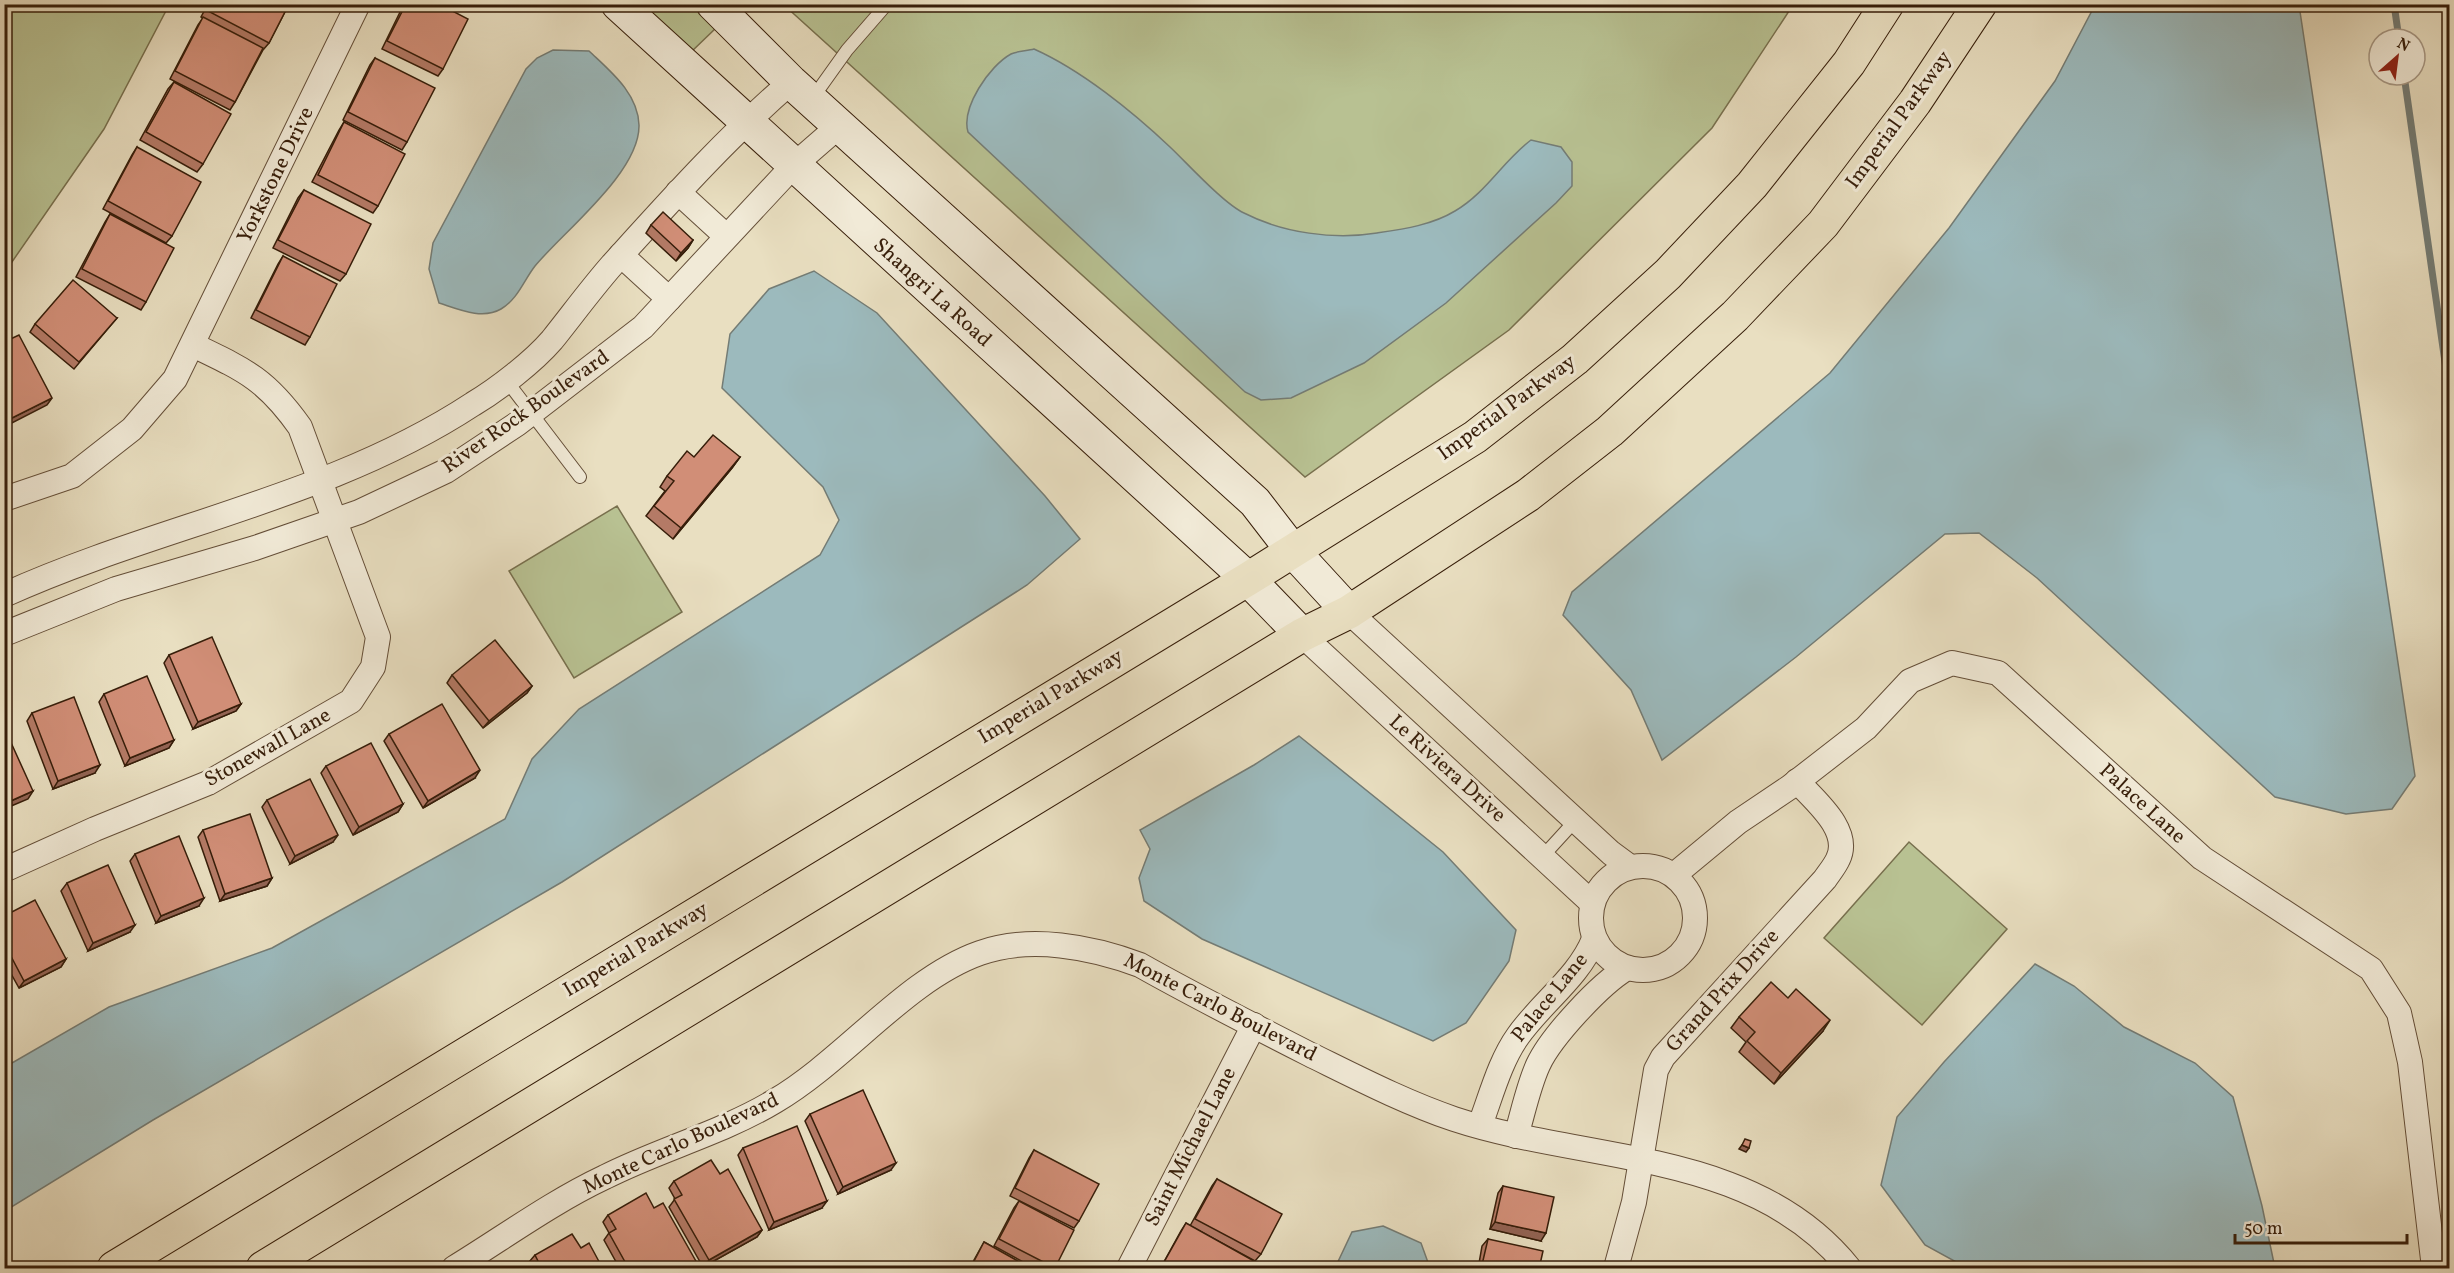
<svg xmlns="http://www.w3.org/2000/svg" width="2454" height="1273" viewBox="0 0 2454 1273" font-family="Vollkorn,serif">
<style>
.green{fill:#b8c192;stroke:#78704e;stroke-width:1.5}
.water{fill:#9cbabd;stroke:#747c75;stroke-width:1.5}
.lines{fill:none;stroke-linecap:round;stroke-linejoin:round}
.stream{stroke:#747c75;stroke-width:7}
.lane-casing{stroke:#644e38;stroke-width:14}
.street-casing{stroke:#644e38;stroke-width:26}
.secondary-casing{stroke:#371e0a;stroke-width:35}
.primary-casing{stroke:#371e0a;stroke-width:35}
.lane{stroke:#f1ead7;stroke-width:12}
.street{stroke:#f1ead7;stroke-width:24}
.secondary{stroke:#f1ead7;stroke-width:33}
.primary{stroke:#e9dfc1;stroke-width:33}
.wall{fill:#b47a66;stroke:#371e0a;stroke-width:1.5}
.shaded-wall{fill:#926353;stroke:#371e0a;stroke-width:1.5}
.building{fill:#d18e77;stroke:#371e0a;stroke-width:1.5}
.labels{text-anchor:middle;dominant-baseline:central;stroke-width:6;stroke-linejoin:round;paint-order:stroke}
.street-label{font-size:21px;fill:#371e0a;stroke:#f1ead7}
</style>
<rect width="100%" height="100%" fill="#e9dfc1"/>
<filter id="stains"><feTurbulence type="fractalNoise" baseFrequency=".00333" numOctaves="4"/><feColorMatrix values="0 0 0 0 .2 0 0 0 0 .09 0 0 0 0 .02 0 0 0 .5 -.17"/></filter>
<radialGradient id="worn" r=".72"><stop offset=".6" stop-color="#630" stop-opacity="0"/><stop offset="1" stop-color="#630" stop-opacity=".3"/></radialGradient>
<!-- green -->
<g class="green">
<path d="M5 4 169 5 104 129 5 272Z"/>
<path d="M637 5H693L717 27 690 53Z"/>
<path d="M784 5H1793L1712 128 1509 330 1305 477Z"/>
<path d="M617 506 682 612 574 678 509 571Z"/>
<path d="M1909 842 2007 929 1922 1025 1824 938Z"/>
</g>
<!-- water -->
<g class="water">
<path d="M2095 5H2299L2415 776 2392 809 2346 814 2275 797 2037 578 1979 533 1945 534 1796 657 1662 760 1631 690 1563 615 1572 592 1830 373 1949 228 2055 81Z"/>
<path d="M1034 49C1081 70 1132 111 1170 147 1187 163 1224 204 1244 213 1283 233 1334 240 1377 233 1404 229 1432 225 1455 211 1486 193 1503 161 1531 140L1561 147 1572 162V186L1556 203 1446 303 1364 363 1291 398 1261 400 1245 392 968 132C961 108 989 66 1011 54 1017 51 1027 51 1034 49Z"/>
<path d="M553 50 589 51C610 71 638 93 639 125 640 172 564 231 535 266 524 280 518 299 501 309 482 320 458 309 439 303L429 269 433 243 526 69 537 58Z"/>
<path d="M814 271 877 313 1045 496 1080 539 1027 585 562 882 153 1120 5 1211V1067L109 1007 272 948 505 819 532 759 579 709 820 555 839 520 823 487 722 388 730 334 769 289Z"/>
<path d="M1299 736 1443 852 1516 930 1509 961 1466 1023 1433 1041 1202 939 1144 901 1139 878 1150 849 1140 830 1254 765Z"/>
<path d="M2035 964 2074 986 2124 1027 2195 1063 2233 1097 2262 1206 2275 1268H1967L1925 1245 1881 1185 1897 1117 1944 1062Z"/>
<path d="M1383 1226 1421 1243 1430 1268H1335L1352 1232Z"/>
</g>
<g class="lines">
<!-- stream -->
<g class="stream">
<path d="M2394 4 2399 39"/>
<path d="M2404 75 2450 397"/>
</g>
<!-- lane casing -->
<g class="lane-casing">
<g id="lane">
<path d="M812 99 847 50 887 4"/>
<path d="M506 380 580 477"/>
<path d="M1543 856 1575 821"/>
</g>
</g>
<!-- street casing -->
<g class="street-casing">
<g id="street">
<path d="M678 192 726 236"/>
<path d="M621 255 669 299"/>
<path d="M4 499 72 476 132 429 175 379 358 4"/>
<path d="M4 595C158 525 330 498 473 404 498 389 533 362 552 340 572 315 591 289 612 265 670 201 726 138 791 82"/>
<path d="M1349 612 1611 853 1630 867"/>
<path d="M4 634 116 589 255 548 359 512 446 471 517 424 643 327 793 166 839 126"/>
<path d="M1302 635 1592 903"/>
<circle cx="1643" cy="918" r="52"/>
<path d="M4 870 95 829 208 783 351 701 373 667 378 637 300 427C266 379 245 370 193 345"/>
<path d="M1674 875 1738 822 1790 787 1866 728 1910 681 1952 663 1998 673 2202 858 2371 969 2399 1013 2410 1062 2434 1268"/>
<path d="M1480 1125C1491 1096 1500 1061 1518 1036 1541 1003 1579 977 1594 939"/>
<path d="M1516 1136C1523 1113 1528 1087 1538 1065 1551 1037 1600 984 1627 968"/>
<path d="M454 1268C503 1238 552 1202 605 1177 660 1149 722 1133 775 1101 845 1060 906 979 980 953 1030 935 1092 947 1140 965 1195 996 1252 1025 1309 1054 1356 1077 1404 1102 1454 1119 1587 1163 1754 1149 1849 1268"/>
<path d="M1129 1268 1254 1025"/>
<path d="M1616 1268 1634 1202 1656 1070 1663 1057 1825 879C1829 873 1835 866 1838 859 1852 830 1814 800 1797 781"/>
</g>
</g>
<!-- secondary casing -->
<g class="secondary-casing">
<g id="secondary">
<path d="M618 4 1248 579 1302 635"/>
<path d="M713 4 791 82 1255 502 1292 550 1349 612"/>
</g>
</g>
<!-- primary casing -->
<g class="primary-casing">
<g id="primary">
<path d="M114 1268 1248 579 1475 437 1575 359 1668 274 1752 185 1849 63 1887 4"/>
<path d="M263 1268 1302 635 1349 612 1528 495 1610 431 1735 316 1823 224 1915 102 1980 4"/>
</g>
</g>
<!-- lane -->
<use href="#lane" class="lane"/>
<!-- street -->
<use href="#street" class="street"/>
<!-- secondary -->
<use href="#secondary" class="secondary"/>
<!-- primary -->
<use href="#primary" class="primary"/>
</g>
<!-- wall -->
<g class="wall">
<path d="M208 4H289L269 43 263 50 235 102 230 110 170 79 198 25 203 18 201 17Z"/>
<path d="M404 4H439L443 69 438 76 382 49Z"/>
<path d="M375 58 407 142 402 150 343 120 370 65Z"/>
<path d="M174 82 203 164 197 172 140 140 168 89Z"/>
<path d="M344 122 378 206 373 213 312 182 339 130Z"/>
<path d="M137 147 172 236 166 243 103 209 132 155Z"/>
<path d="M304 190 346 274 340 281 273 248 298 198Z"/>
<path d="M110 214 146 302 141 310 76 277 105 222Z"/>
<path d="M651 225 693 240 688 248 676 261 646 233Z"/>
<path d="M283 256 310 337 305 345 251 318 278 264Z"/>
<path d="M117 318 111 325 74 369 30 332 35 324Z"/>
<path d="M694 457H740L732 468 673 539 646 516 665 491 660 487 667 476Z"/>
<path d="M169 655 241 704 236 711 193 729 164 663Z"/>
<path d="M452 675 532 686 527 693 483 728 447 683Z"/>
<path d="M104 694 174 740 169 748 125 766 99 702Z"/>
<path d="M32 713 95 773 53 789 27 721Z"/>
<path d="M389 734 475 778 423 808 384 741Z"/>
<path d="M326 766 403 804 398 812 353 835 321 773Z"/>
<path d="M267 800 333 842 290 864 262 807Z"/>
<path d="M203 830 272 878 267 886 220 901 198 837Z"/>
<path d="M135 854 199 906 156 923 130 861Z"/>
<path d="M67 883 130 932 88 951 61 891Z"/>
<path d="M4 916 66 959 61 967 19 988 4 961Z"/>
<path d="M1788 998 1823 1031 1774 1084 1739 1052 1746 1042 1731 1028 1739 1017Z"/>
<path d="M810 1114 891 1170 838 1194 805 1121Z"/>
<path d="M743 1148 822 1208 769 1230 738 1155Z"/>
<path d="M1034 1150 1079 1221 1074 1228 1010 1196 1029 1158Z"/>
<path d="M720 1174 762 1230 757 1237 703 1267 669 1207 675 1199 669 1188 674 1181Z"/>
<path d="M1217 1179 1261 1254 1255 1261 1194 1228 1250 1269H1160L1181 1231 1186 1223 1190 1226 1212 1186Z"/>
<path d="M1503 1186 1541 1241 1490 1229 1498 1193Z"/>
<path d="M1019 1201 1054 1269H1036L994 1246 1014 1208Z"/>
<path d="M654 1208 697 1263 693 1269H620L604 1240 609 1233 603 1222 608 1215Z"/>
<path d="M1488 1239 1539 1269H1478L1482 1246Z"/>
<path d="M984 1242 1032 1269H969Z"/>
<path d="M581 1248 603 1269H533L529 1262 535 1255Z"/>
</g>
<!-- shaded-wall -->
<g class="shaded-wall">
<path d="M693 240 688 248 676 261 681 253Z"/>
<path d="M52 398 47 405 4 427V422Z"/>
<path d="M740 457 732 468 673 539 681 528Z"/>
<path d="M532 686 527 693 483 728 489 721Z"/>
<path d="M241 704 236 711 193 729 198 722Z"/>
<path d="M174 740 169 748 125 766 130 758Z"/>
<path d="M100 765 95 773 53 789 58 781Z"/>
<path d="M480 770 475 778 423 808 428 801Z"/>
<path d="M33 791 28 799 4 809V804Z"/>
<path d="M403 804 398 812 353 835 359 827Z"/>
<path d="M338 835 333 842 290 864 295 856Z"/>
<path d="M272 878 267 886 220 901 225 894Z"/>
<path d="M204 898 199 906 156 923 161 916Z"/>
<path d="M135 925 130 932 88 951 93 943Z"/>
<path d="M66 959 61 967 19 988 24 981Z"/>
<path d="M1830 1020 1823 1031 1774 1084 1781 1073Z"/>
<path d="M1742 1145 1749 1148 1746 1152 1739 1149Z"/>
<path d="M896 1163 891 1170 838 1194 843 1187Z"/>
<path d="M827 1201 822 1208 769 1230 774 1222Z"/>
<path d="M1495 1222 1546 1233 1541 1241 1490 1229Z"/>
<path d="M762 1230 757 1237 703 1267 709 1260Z"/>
</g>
<!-- building -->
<g class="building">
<path d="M209 4H289L269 43 206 10Z"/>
<path d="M406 4H439L468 19 443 69 387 41Z"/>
<path d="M203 17 263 48 235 102 175 71Z"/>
<path d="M375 58 435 88 407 142 348 112Z"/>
<path d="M174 82 231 114 203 164 146 132Z"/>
<path d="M344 122 405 154 378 206 318 175Z"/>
<path d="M137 147 201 182 172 236 108 201Z"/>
<path d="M304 190 371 224 346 274 278 240Z"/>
<path d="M663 212 693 240 681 253 651 225Z"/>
<path d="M110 214 174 248 146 302 82 269Z"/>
<path d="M283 256 337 284 310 337 256 310Z"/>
<path d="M73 280 117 318 79 362 35 324Z"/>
<path d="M19 335 52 398 4 422V342Z"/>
<path d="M713 435 740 457 681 528 654 506 674 481 667 476 687 451 694 457Z"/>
<path d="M212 637 241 704 198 722 169 655Z"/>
<path d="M495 640 532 686 489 721 452 675Z"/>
<path d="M147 676 174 740 130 758 104 694Z"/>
<path d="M74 697 100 765 58 781 32 713Z"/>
<path d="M442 704 480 770 428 801 389 734Z"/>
<path d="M8 736 33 791 4 804V737Z"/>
<path d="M371 743 403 804 359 827 326 766Z"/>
<path d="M310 779 338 835 295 856 267 800Z"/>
<path d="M250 814 272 878 225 894 203 830Z"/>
<path d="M179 836 204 898 161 916 135 854Z"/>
<path d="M108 865 135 925 93 943 67 883Z"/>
<path d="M35 900 66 959 24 981 4 943V916Z"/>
<path d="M1771 982 1788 998 1796 989 1830 1020 1781 1073 1747 1041 1755 1032 1739 1017Z"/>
<path d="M863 1090 896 1163 843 1187 810 1114Z"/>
<path d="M797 1126 827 1201 774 1222 743 1148Z"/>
<path d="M1745 1139 1751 1141 1749 1148 1742 1145Z"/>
<path d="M1034 1150 1099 1184 1079 1221 1015 1188Z"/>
<path d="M711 1160 720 1174 728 1169 762 1230 709 1260 674 1199 682 1195 674 1181Z"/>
<path d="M1217 1179 1282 1214 1261 1254 1195 1219Z"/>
<path d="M1503 1186 1554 1197 1546 1233 1495 1222Z"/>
<path d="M646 1193 654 1208 663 1203 697 1263 688 1269H629L609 1233 616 1229 608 1215Z"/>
<path d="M1019 1201 1074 1230 1055 1268 999 1239Z"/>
<path d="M1186 1223 1254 1261 1250 1269H1171L1163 1264Z"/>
<path d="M572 1234 581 1248 589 1243 603 1269H542L535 1255Z"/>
<path d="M1488 1239 1543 1251 1539 1269H1481Z"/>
<path d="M984 1242 1032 1269H970Z"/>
<path d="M1691 1266 1708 1269H1690Z"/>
</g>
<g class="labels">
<!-- street labels -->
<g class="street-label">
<text transform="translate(1899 120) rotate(-54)">Imperial Parkway</text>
<text transform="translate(276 175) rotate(-64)">Yorkstone Drive</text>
<text transform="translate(932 293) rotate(42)">Shangri La Road</text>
<text transform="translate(1507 408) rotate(-36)">Imperial Parkway</text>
<text transform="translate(526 412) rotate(-35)">River Rock Boulevard</text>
<text transform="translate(1051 697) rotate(-31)">Imperial Parkway</text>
<text transform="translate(268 748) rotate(-29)">Stonewall Lane</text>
<text transform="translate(1447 769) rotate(42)">Le Riviera Drive</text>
<text transform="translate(2142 804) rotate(42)">Palace Lane</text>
<text transform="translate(636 950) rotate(-31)">Imperial Parkway</text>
<text transform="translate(1723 991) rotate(-48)">Grand Prix Drive</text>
<text transform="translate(1550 998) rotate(-51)">Palace Lane</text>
<text transform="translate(1220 1008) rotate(27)">Monte Carlo Boulevard</text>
<text transform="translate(681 1144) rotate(-25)">Monte Carlo Boulevard</text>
<text transform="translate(1191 1147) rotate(-63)">Saint Michael Lane</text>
</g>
</g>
<!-- margin -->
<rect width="2454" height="1273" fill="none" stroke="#e9dfc1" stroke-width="24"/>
<rect x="6" y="6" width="2442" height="1261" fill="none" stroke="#371e0a" stroke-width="3"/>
<rect x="12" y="12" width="2430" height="1249" fill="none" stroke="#371e0a" stroke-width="1.5"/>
<!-- north arrow -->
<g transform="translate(2397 57) rotate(28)"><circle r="28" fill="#f1ead7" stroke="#a79885" stroke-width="1.5"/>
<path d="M0-4.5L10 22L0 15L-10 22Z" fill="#8f2418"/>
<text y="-9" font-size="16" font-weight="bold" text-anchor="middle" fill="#371e0a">N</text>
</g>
<!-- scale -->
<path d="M2235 1234v9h172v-9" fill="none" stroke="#371e0a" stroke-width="3"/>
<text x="2244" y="1234" font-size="18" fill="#371e0a" stroke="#f1ead7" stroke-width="4.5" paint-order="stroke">50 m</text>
<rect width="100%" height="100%" filter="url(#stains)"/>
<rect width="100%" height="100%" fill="url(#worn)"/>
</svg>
